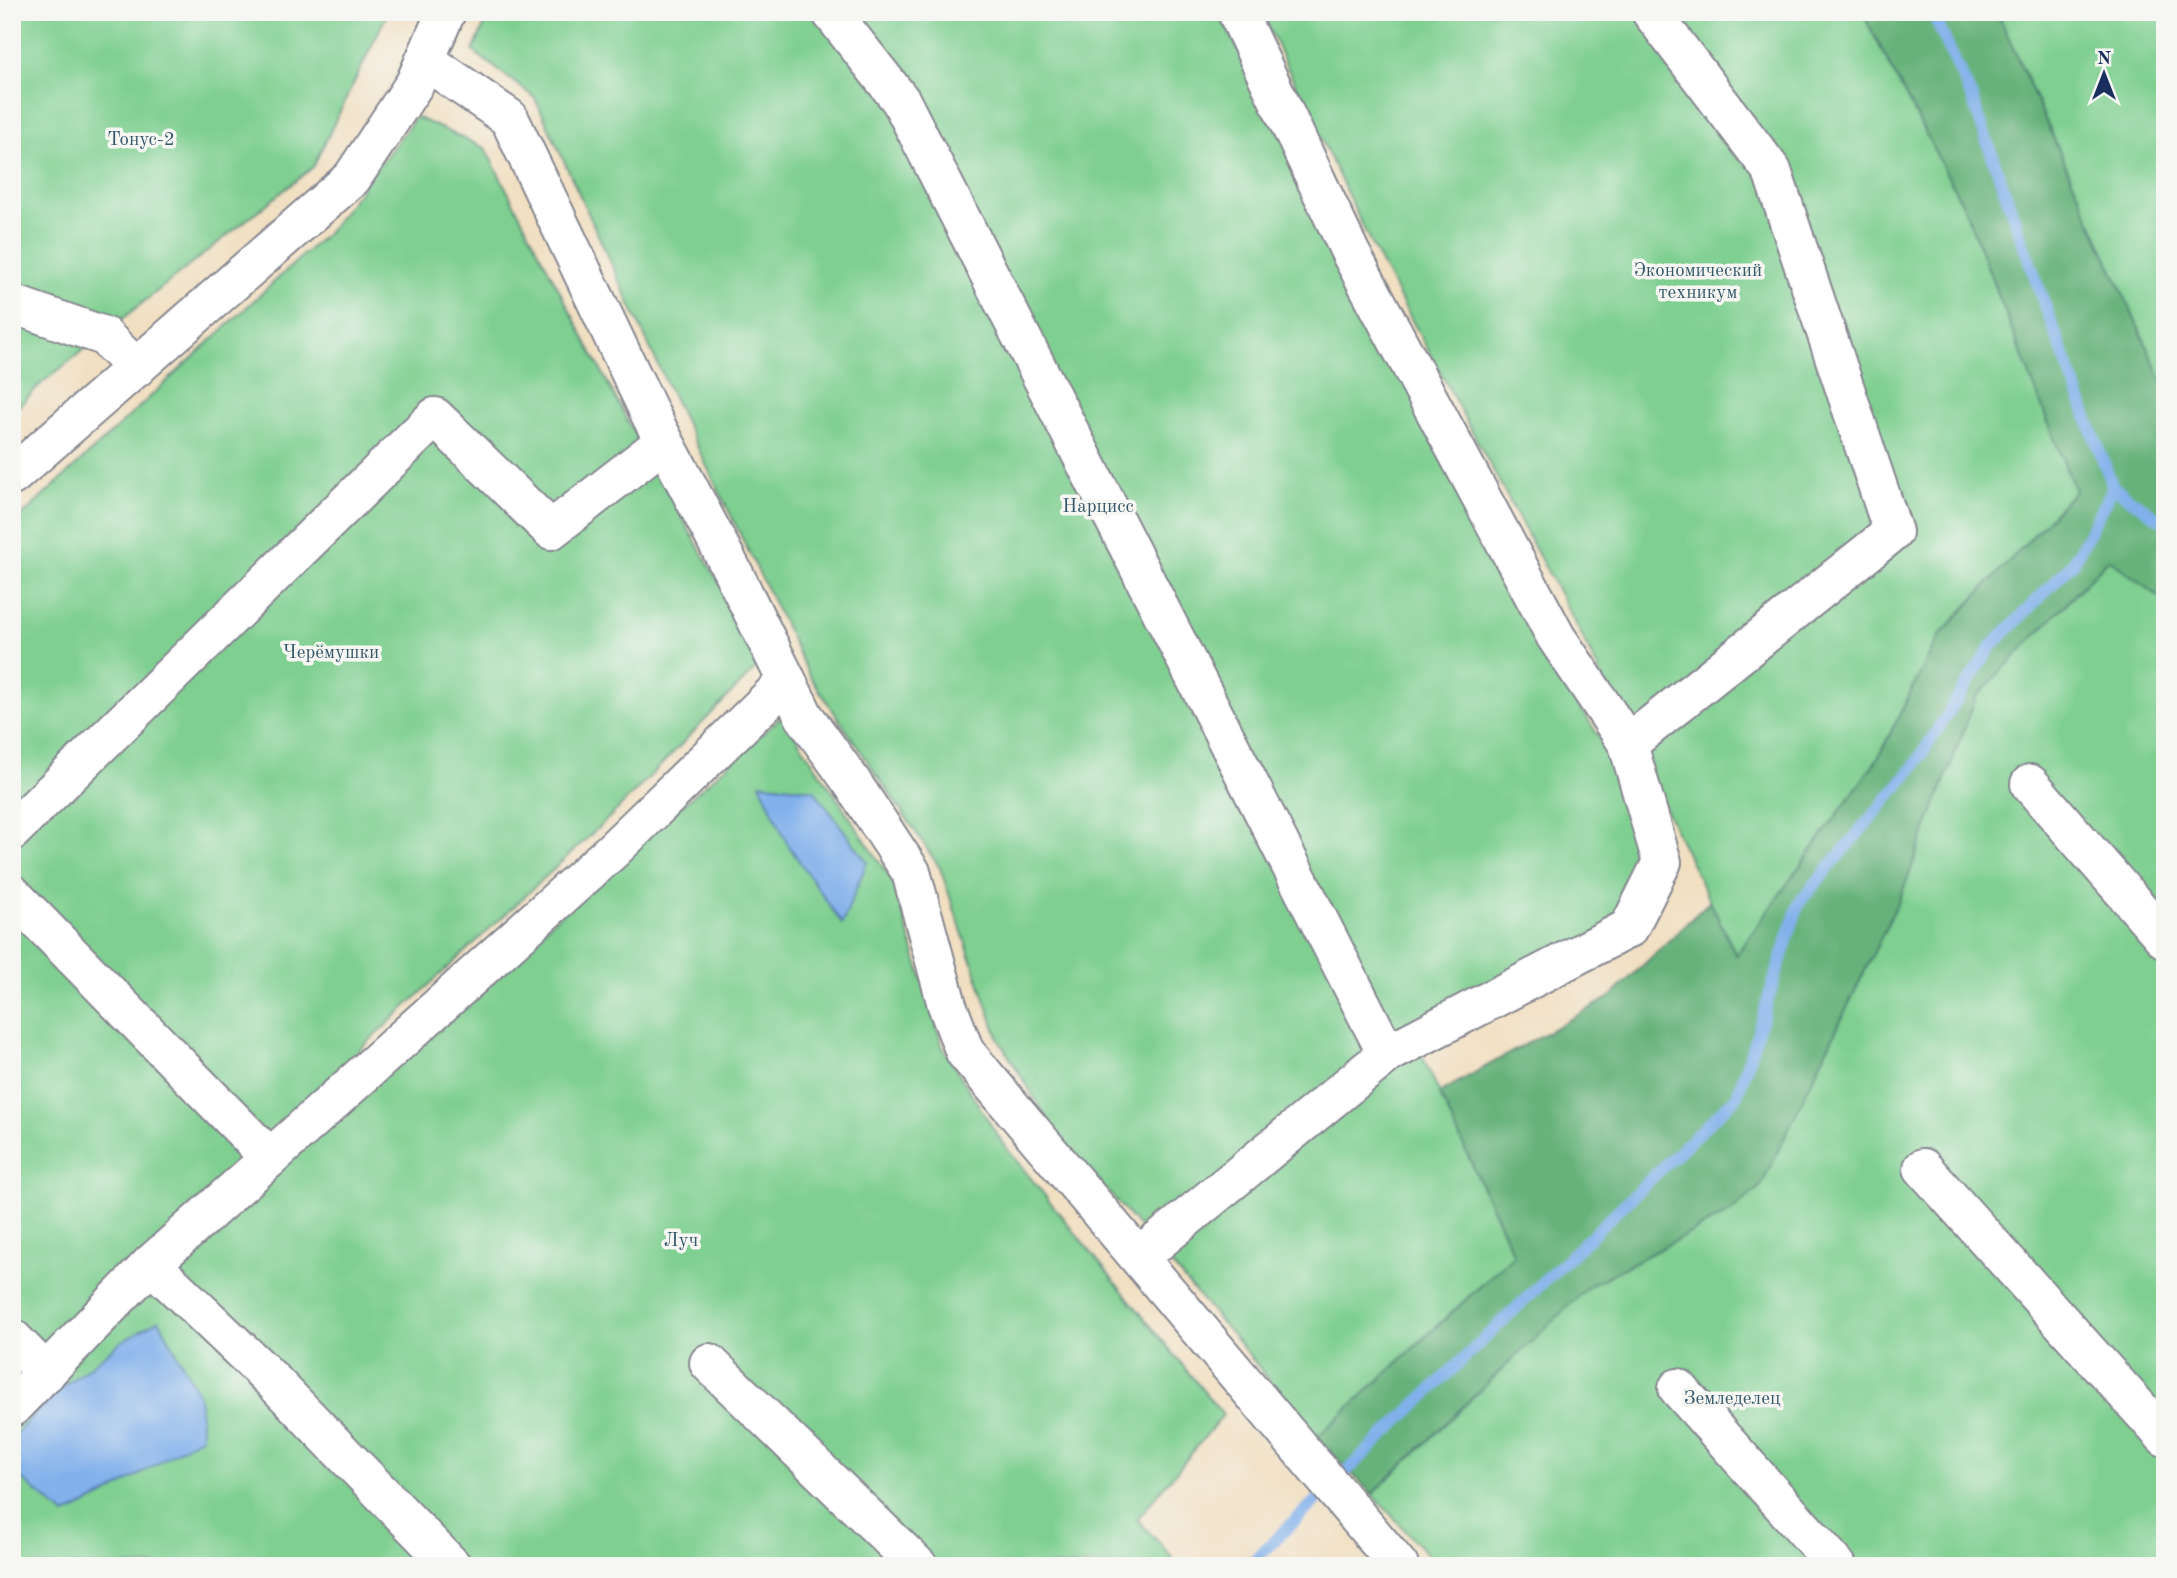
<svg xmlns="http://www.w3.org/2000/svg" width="2177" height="1578" viewBox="0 0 2177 1578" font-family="'Old Standard TT',serif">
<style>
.green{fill:#7ecf90;stroke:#4c7f77;stroke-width:2}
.forest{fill:#66b27a;stroke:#40706c;stroke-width:2}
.water{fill:#81b0eb;stroke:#4e70a4;stroke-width:2}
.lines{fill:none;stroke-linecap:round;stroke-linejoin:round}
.stream{stroke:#81b0eb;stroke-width:12}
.minor-casing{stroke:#868790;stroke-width:42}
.minor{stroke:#fff;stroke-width:38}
.labels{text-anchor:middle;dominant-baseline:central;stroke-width:7;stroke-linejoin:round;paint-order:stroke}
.park-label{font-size:19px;fill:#34576a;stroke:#f6f6f2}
</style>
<rect width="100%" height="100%" fill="#f6f6f2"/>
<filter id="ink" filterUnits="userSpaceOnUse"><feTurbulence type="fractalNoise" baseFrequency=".0143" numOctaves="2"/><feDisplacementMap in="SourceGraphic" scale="14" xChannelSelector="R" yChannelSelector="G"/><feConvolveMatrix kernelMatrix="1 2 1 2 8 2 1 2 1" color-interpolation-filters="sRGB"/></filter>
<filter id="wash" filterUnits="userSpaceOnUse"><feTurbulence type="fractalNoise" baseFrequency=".00686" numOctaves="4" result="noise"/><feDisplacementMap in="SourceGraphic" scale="28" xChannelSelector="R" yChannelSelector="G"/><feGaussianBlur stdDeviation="1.57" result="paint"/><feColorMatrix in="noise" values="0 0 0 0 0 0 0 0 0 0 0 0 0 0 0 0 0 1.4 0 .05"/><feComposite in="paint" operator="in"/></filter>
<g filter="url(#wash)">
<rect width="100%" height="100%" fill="#f1dfc1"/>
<!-- green -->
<g class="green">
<path d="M12 12H388L313 167 42 383 12 413Z"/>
<path d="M490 12H1219L1537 638 1612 758 1652 865 1603 931 1409 1027 1514 1255 1316 1438 1240 1344 1053 1128 999 1040 940 868 809 675 670 391 535 98 473 51Z"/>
<path d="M1261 12H1862L1964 207 2075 491 1939 636 1878 758 1736 956 1579 630 1373 248Z"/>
<path d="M1997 12H2165V387Z"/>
<path d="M416 117 485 148 627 420 763 661 614 813 269 1134 12 1382V525L329 231Z"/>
<path d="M2109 559 2165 601V1566H1438L1372 1494 1589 1286 1732 1211 1900 898 1976 697Z"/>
<path d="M782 716 893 882 943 1048 1003 1144 1223 1415 1137 1519 1180 1566H12V1427L148 1284Z"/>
</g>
<!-- forest -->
<path class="forest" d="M1862 12H1997L2165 387V601L2109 559 1976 697 1900 898 1761 1186 1732 1211 1589 1286 1372 1494 1316 1438 1514 1255 1439 1093 1610 997 1710 901 1736 955 1878 758 1939 636 2075 491 1964 207Z"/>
<!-- water -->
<g class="water">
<path d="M760 783 814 790 867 862 842 924 787 843Z"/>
<path d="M159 1320 199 1395 202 1436 109 1493 65 1515 12 1471V1438L50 1397 121 1342Z"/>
</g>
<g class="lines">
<!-- stream -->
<g class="stream">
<path d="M1932 12 1972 98 2043 300 2113 487 2165 523"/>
<path d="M1254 1560 1737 1096 1799 903 1912 769 1991 647 2073 563 2113 487"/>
</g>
</g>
</g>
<g filter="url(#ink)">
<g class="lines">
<!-- minor casing -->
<g class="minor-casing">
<g id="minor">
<path d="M831 12 901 101 1387 1054 1139 1257"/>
<path d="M1237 12 1350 252 1556 637 1628 744"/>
<path d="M425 60 509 118 652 418 733 572 804 716 851 781 911 872 947 1005 965 1052 1399 1566"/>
<path d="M12 304 104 336 136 368"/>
<path d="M12 476 352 178 415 83 446 12"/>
<path d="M2030 784 2165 939"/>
<path d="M12 831 435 417 551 530 664 442"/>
<path d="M12 894 270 1158 613 850 787 681"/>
<path d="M1387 1054 1629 928 1662 862 1628 744 1893 532 1772 171 1651 12"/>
<path d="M1923 1168 2165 1437"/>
<path d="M151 1264 273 1381 452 1566"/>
<path d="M12 1338 46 1373"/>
<path d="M709 1363 918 1566"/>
<path d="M1678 1388 1837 1566"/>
<path d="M12 1407 151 1264 270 1158"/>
</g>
</g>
<!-- minor -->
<use href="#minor" class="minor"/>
</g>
</g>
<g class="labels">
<!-- park labels -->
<g class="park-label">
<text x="141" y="140">Тонус-2</text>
<text x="1698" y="271">Экономический<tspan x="1698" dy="22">техникум</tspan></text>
<text x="1098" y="507">Нарцисс</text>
<text x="331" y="653">Черёмушки</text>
<text x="681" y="1241">Луч</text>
<text x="1732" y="1399">Земледелец</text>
</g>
</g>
<!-- margin -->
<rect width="2177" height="1578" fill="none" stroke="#f6f6f2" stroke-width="42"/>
<!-- north arrow -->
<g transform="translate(2104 74)" stroke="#f6f6f2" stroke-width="5" paint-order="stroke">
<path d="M0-5L12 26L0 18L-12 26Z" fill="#1b2f5e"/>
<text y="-10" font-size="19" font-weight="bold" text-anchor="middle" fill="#1b2f5e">N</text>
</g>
</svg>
